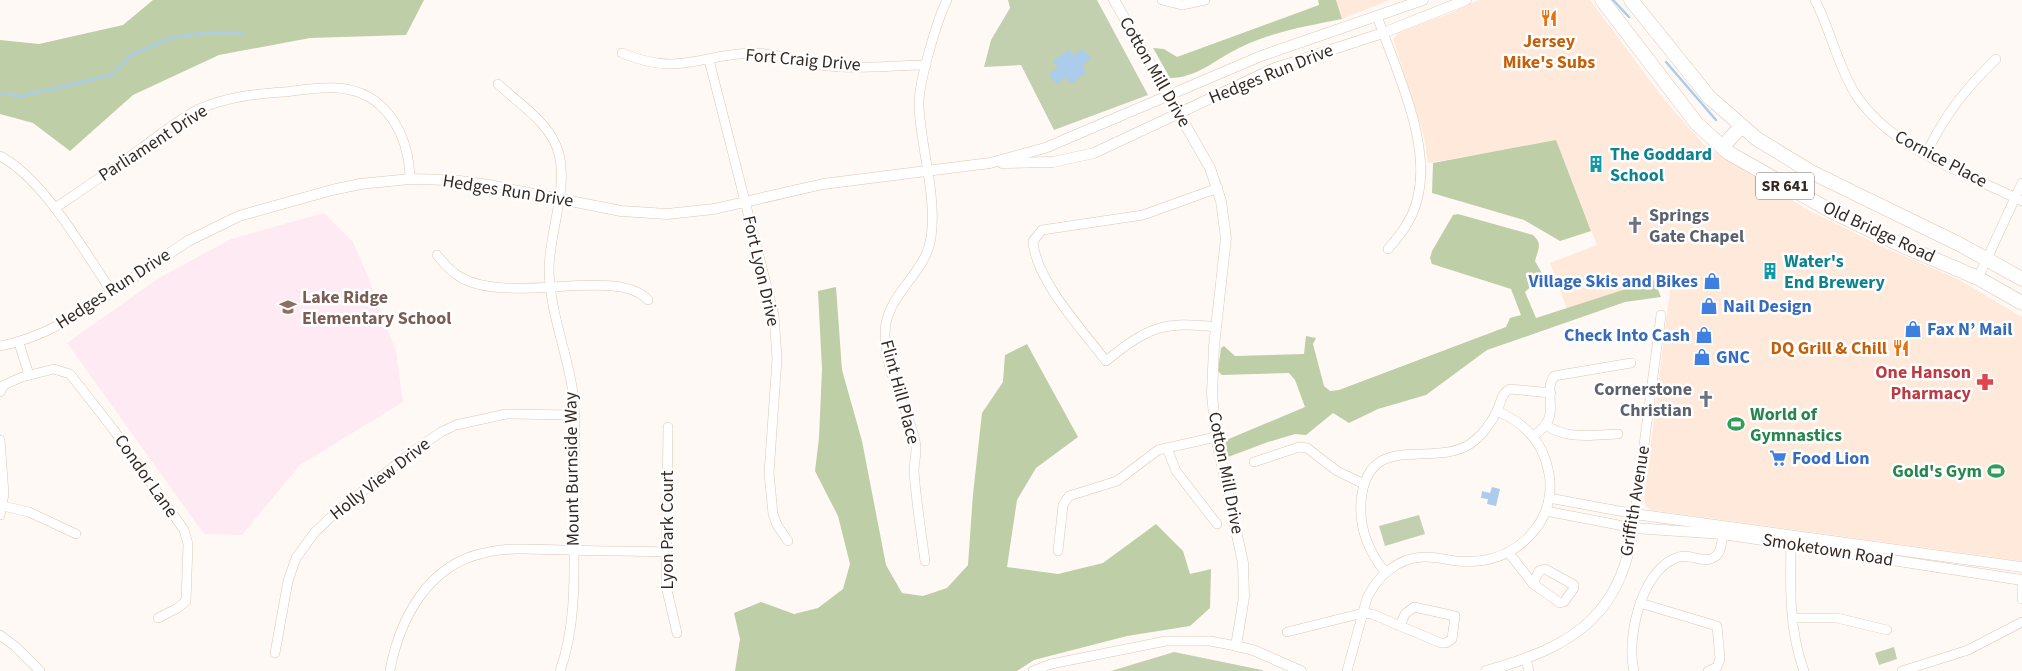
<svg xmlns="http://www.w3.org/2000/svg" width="2022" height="671" viewBox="0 0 2022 671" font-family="'Source Sans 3',sans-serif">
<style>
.built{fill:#fee9da}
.education{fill:#feeaf2}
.green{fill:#c2d0af}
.forest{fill:#becea6}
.water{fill:#abcceb}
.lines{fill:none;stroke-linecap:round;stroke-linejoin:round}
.stream{stroke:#abcceb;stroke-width:2.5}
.minor-casing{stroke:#e1c5b2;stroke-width:10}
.tertiary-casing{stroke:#e1c5b2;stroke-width:11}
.primary-casing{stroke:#e1c5b2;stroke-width:15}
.minor{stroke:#fff;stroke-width:9}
.tertiary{stroke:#fff;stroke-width:10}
.primary{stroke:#fff;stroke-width:14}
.labels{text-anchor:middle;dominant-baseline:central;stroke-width:5;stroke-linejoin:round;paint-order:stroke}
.shield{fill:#fff;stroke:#716964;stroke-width:1}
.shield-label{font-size:16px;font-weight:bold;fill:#342922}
.food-label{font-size:18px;font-weight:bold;fill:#c56008;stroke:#fff}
.street-label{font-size:18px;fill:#342922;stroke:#fff}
.culture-label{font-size:18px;font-weight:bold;fill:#0d838f;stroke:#fff;text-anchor:start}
.worship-label{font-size:18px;font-weight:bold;fill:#5b616d;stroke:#fff;text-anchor:start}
.shop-label{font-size:18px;font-weight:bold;fill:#366cbe;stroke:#fff;text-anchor:start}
.education-label{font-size:18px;font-weight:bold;fill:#785e54;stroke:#fff;text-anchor:start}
.health-label{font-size:18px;font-weight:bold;fill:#be3a42;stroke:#fff;text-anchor:end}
.leisure-label{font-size:18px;font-weight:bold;fill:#27864d;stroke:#fff;text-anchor:start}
</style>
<rect width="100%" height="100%" fill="#fff9f5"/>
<!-- built -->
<g class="built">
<path d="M1336 0H1390L1342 19Z"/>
<path d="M1478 0H1590L1663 98 1704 145 1808 210 1883 247 1958 279 2022 317V561L1651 510 1646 506 1644 499 1672 275 1567 309 1550 263 1597 245 1556 141 1428 163 1424 136 1393 39 1398 33 1453 12Z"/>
</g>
<!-- education -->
<path class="education" d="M324 213 353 242 366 272 396 351 403 402 300 465 242 535 204 534 67 343 159 278 231 239Z"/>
<!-- green -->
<g class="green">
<path d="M1008 0H1097L1148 95 1054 130 1021 65 984 67 991 40 1010 8Z"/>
<path d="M1419 515 1425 534 1385 546 1379 526Z"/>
<path d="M1894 647 1897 659 1879 665 1875 653Z"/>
<path d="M1174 652 1262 670 1263 671H1111Z"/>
</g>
<!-- forest -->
<g class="forest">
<path d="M153 0H424L406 35 310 38 219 55 133 95 70 151 33 123 0 114V40L39 44 123 25Z"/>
<path d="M1318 0H1336L1342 19C1307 26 1271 32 1239 48 1216 59 1197 78 1170 78L1153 48 1164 49 1177 57 1319 5Z"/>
<path d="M1556 140 1591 231 1560 241 1524 220 1432 193 1433 163Z"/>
<path d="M1458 214 1533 235C1543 244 1538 249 1535 261L1543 275 1525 292 1536 318 1654 280 1661 297 1625 302 1487 350 1426 395 1378 409 1349 423 1333 413 1306 435 1295 434 1268 442 1228 457 1224 441 1305 407 1295 380 1289 373 1222 375 1218 371 1221 348 1224 346 1235 356 1304 354 1306 336 1316 338 1313 344 1324 386 1330 391 1339 390 1506 327 1510 318 1521 315 1511 289 1432 264 1430 258 1432 251 1453 215Z"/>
<path d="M836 287 842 370 862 441 886 565 902 593 923 596 947 588 968 565 973 494 982 413 1003 382 1005 355 1027 344 1078 437 1036 468 1017 500 1007 567 1058 574 1103 563 1156 524 1183 551 1190 574 1211 569 1210 608 1190 626 1127 636 1034 660 1017 671H735L740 639 734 613 761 602 794 614 818 608 843 589 850 564 838 516 815 471 819 438 822 369 818 291Z"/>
</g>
<!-- water -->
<g class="water">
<path d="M1083 49 1091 58 1082 66 1086 72 1071 84 1066 77 1057 84 1049 75 1058 67 1053 61 1069 50 1074 55Z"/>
<path d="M1492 487 1500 489 1496 506 1487 504 1488 499 1481 498 1482 491 1490 493Z"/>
</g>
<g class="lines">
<!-- stream -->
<g class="stream">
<path d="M1613 0 1629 17"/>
<path d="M1666 62 1716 120"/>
<path d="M0 94 22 96 112 75 131 55 170 38 203 33H243"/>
</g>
<!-- minor casing -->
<g class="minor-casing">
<g id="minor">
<path d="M1162 0 1182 5 1205 0"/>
<path d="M1815 0C1830 29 1837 63 1854 92 1889 148 1965 173 2022 201"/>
<path d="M1377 16C1395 68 1431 141 1418 196 1414 217 1402 233 1388 249"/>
<path d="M622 53C679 77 700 54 753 53 779 53 802 63 828 66 860 70 894 65 926 65"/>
<path d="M709 60 774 315 777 359 769 473 773 514 777 525 788 541"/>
<path d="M498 84C520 105 551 123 559 154 568 190 549 233 549 270 550 313 567 351 573 393 577 429 574 466 574 502 573 558 579 618 560 671"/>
<path d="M1926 154C1944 116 1966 88 1996 59"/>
<path d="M0 156C44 179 83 250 112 292 76 316 43 338 0 346"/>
<path d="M55 208C85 188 114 168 143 147 161 134 179 119 199 109 227 97 254 94 284 92 301 90 320 87 337 88 387 91 409 136 410 179"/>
<path d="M437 255C444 264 452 273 462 278 511 305 617 266 648 300"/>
<path d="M1978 278 2022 183"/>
<path d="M1216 327C1163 320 1147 328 1106 361 1083 331 1035 279 1033 241L1042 230 1143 215 1218 188"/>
<path d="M19 343 29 375"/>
<path d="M0 392 4 385 22 377 54 369 70 374 113 429 184 530 188 544 186 601 178 608 158 618"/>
<path d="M1546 425C1567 440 1593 435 1618 434"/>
<path d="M668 427 666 586 677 633"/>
<path d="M1533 436C1565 415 1541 396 1554 376L1631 363"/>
<path d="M0 440 4 494 0 515"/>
<path d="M1167 448 1176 471 1217 524"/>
<path d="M1254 462 1299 447 1307 448 1337 471 1364 484"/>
<path d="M1549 498 1635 514 1661 315"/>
<path d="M3 506 29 512 76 534"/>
<path d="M1546 511 1634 528"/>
<path d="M1791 544C1790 586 1789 631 1804 671"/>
<path d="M1058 551 1063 505 1069 496 1117 481 1158 450 1216 437"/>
<path d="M1509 553 1533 584"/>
<path d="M925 561C921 531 916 501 914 471 914 461 918 451 915 441 907 406 885 372 885 335 884 295 925 276 931 238 937 194 921 150 919 106 918 84 937 20 947 0"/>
<path d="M1545 569 1574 585V588L1564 602 1560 603 1533 584 1539 571Z"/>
<path d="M1385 572C1369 552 1359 527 1361 501 1368 429 1431 469 1470 444 1482 436 1491 423 1497 411 1501 403 1501 393 1510 389L1551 393"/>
<path d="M2022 580V599"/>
<path d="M1640 603 1717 626 1720 659 1717 667 1708 671"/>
<path d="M1414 607 1455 616 1452 639 1446 643H1441L1400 626 1405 614Z"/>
<path d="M1793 618H1837L1887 630"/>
<path d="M1287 632 1363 613 1372 614 1400 626"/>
<path d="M0 635 16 647 40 671"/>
<path d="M275 653 288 581 296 558 315 532 335 513 415 450 441 432 456 425 506 414 574 415"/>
<path d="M1526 660 1529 671"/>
<path d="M390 670C400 618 428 565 484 553 512 546 542 550 571 550 602 551 634 551 666 552"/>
<path d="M1033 671 1051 664 1166 641H1210L1236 646"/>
<path d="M1347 671 1367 598C1378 576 1397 558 1423 557 1434 556 1445 560 1457 561 1490 564 1517 554 1537 527 1549 511 1553 488 1548 469 1542 441 1523 422 1497 411"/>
<path d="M1634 671C1626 639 1641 571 1676 558 1689 552 1703 564 1713 558 1722 554 1721 542 1723 534"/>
<path d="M1902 671 1968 650 2022 622"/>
</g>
</g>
<!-- tertiary casing -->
<g class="tertiary-casing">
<g id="tertiary">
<path d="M1114 0 1210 168 1221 201 1226 238 1214 346 1212 394 1216 437 1243 563 1244 597 1236 646 1253 650 1301 671"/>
<path d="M1002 163 1053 162 1094 153 1275 68 1383 33 1466 0"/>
<path d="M112 292 188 241 239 216 332 190 360 184 410 179 452 180 489 185 621 211 667 214 714 209 823 184 990 163 1045 148 1261 56 1423 0"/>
<path d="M1634 528 1723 534 2022 580"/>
<path d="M1486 671C1576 646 1625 614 1635 514L2022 567"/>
</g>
</g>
<!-- primary casing -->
<g class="primary-casing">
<g id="primary">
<path d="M1602 0 1697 124 1729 153 1831 211 1901 245 1978 278 2022 303"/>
<path d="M1631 0 1709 97 1757 139 1811 172 1959 244 2022 279"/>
<path d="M1722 147 1741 127"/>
</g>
</g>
<!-- minor -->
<use href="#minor" class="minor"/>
<!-- tertiary -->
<use href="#tertiary" class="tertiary"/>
<!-- primary -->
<use href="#primary" class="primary"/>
</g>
<!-- icons -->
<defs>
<g id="restaurant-bare" transform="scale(1.35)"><path d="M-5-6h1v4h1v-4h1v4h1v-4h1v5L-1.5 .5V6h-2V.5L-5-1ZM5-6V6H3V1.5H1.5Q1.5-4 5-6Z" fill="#e8710a" stroke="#fff" stroke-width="2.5" paint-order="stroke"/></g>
<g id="building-bare" transform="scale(1.35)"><path d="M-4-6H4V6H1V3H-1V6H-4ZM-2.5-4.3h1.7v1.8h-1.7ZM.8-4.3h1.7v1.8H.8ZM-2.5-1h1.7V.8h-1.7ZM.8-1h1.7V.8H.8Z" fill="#0f9aa8" stroke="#fff" stroke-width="2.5" paint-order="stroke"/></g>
<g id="church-bare" transform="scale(1.35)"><path d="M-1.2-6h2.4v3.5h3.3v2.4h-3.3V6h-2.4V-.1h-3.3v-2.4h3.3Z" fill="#6b7280" stroke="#fff" stroke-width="2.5" paint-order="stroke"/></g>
<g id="shop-bare" transform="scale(1.35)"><path d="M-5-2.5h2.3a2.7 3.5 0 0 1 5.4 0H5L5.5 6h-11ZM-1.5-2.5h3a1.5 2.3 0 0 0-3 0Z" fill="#3f7fe0" stroke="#fff" stroke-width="2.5" paint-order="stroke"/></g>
<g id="school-bare" transform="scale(1.35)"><path d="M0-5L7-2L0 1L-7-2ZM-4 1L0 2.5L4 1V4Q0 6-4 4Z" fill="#8d6e63" stroke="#fff" stroke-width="2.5" paint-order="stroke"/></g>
<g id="pharmacy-bare" transform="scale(1.35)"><path d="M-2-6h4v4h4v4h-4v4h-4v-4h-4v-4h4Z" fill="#e0444e" stroke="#fff" stroke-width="2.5" paint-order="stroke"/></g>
<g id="stadium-bare" transform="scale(1.35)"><path d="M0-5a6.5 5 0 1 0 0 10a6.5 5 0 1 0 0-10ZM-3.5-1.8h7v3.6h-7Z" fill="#2e9e5b" stroke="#fff" stroke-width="2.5" paint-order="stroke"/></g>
<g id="supermarket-bare" transform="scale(1.35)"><path d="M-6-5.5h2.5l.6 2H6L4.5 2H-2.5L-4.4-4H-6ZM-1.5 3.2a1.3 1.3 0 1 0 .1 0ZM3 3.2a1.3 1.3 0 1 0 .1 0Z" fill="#3f7fe0" stroke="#fff" stroke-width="2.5" paint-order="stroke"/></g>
</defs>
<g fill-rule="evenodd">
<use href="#restaurant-bare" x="1549" y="18"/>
<use href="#building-bare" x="1596" y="164"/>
<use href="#church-bare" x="1635" y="225"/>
<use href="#building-bare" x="1770" y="271"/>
<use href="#shop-bare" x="1712" y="281"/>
<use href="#shop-bare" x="1709" y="306"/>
<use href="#school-bare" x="288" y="307"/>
<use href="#shop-bare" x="1913" y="329"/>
<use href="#shop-bare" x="1704" y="335"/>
<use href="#restaurant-bare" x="1901" y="348"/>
<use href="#shop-bare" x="1702" y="357"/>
<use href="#pharmacy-bare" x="1985" y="382"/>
<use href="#church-bare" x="1706" y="399"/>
<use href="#stadium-bare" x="1736" y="424"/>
<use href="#supermarket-bare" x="1778" y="458"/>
<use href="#stadium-bare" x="1996" y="471"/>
</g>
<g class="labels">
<!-- shield labels -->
<rect class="shield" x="1756" y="172.5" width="58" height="27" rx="4"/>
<g class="shield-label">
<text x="1785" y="186">SR 641</text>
</g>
<!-- food labels -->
<g class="food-label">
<text x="1549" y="41">Jersey<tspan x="1549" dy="21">Mike's Subs</tspan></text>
<text x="1887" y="348" text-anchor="end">DQ Grill &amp; Chill</text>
</g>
<!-- street labels -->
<g class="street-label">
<text transform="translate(803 60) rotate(5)">Fort Craig Drive</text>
<text transform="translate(1155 72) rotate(60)">Cotton Mill Drive</text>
<text transform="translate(1271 74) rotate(-22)">Hedges Run Drive</text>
<text transform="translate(153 143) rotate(-33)">Parliament Drive</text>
<text transform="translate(1941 159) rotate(28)">Cornice Place</text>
<text transform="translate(508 191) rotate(9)">Hedges Run Drive</text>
<text transform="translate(1879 232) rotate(25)">Old Bridge Road</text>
<text transform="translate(761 271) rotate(77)">Fort Lyon Drive</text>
<text transform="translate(113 289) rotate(-33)">Hedges Run Drive</text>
<text transform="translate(900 392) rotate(75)">Flint Hill Place</text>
<text transform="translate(572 469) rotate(-91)">Mount Burnside Way</text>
<text transform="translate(1226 473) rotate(79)">Cotton Mill Drive</text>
<text transform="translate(146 476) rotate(55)">Condor Lane</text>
<text transform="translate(380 479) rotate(-38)">Holly View Drive</text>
<text transform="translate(1635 501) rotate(-81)">Griffith Avenue</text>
<text transform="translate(667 530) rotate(-90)">Lyon Park Court</text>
<text transform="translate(1828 550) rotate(9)">Smoketown Road</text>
</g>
<!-- culture labels -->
<g class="culture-label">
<text x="1610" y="154">The Goddard<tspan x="1610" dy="21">School</tspan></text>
<text x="1784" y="261">Water's<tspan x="1784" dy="21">End Brewery</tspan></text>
</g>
<!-- worship labels -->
<g class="worship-label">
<text x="1649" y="215">Springs<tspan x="1649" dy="21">Gate Chapel</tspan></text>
<text x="1692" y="389" text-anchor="end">Cornerstone<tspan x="1692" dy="21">Christian</tspan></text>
</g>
<!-- shop labels -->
<g class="shop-label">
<text x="1698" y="281" text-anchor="end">Village Skis and Bikes</text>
<text x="1723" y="306">Nail Design</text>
<text x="1927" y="329">Fax N’ Mail</text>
<text x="1690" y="335" text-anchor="end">Check Into Cash</text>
<text x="1716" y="357">GNC</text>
<text x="1792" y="458">Food Lion</text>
</g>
<!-- education labels -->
<g class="education-label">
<text x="302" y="297">Lake Ridge<tspan x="302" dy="21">Elementary School</tspan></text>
</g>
<!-- health labels -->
<g class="health-label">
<text x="1971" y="372">One Hanson<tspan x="1971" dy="21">Pharmacy</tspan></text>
</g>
<!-- leisure labels -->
<g class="leisure-label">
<text x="1750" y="414">World of<tspan x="1750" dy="21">Gymnastics</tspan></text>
<text x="1982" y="471" text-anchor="end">Gold's Gym</text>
</g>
</g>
</svg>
